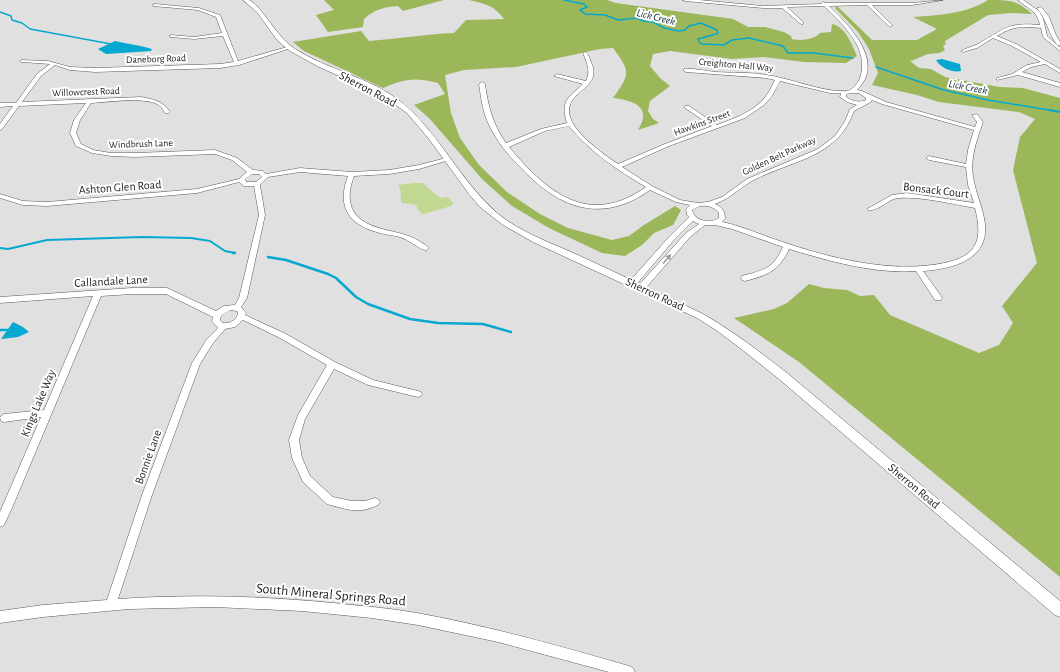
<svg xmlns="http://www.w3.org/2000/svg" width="1060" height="672" viewBox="0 0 1060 672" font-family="'Alegreya Sans',sans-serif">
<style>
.green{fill:#c1d892}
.forest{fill:#9bb759}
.water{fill:#05a8d0}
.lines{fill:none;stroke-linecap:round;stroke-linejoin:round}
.stream-far2{stroke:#05a8d0;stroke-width:1.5}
.stream-far1{stroke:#05a8d0;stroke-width:2}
.stream{stroke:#05a8d0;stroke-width:2.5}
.minor-casing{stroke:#5a5a5b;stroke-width:1}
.major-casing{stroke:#5a5a5b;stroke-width:1}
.minor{fill:#fff;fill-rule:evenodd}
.major{fill:#fff;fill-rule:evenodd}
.oneway{fill:#9c9c9c}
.labels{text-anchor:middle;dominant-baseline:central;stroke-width:4;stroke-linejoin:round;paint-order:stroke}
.far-street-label{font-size:10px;fill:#242424;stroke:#fff}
.far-water-label{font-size:11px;font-style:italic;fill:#192f37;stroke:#fff}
.street-label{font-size:12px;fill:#242424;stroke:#fff}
.near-street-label{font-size:14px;fill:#242424;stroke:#fff}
</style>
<rect width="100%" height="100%" fill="#e0e0e1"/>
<!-- green -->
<path class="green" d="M414 183H423L436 195 441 198 448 197 453 203 451 206 424 214 421 213 416 207 418 205 402 203C399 197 403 192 398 185Z"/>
<!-- forest -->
<g class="forest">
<path d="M320 0H444L403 11 398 6C384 7 375 9 364 19L363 27 328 32 316 15 334 10 324 0Z"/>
<path d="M469 0H607L616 3 733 19 748 27H765L784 32 791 36 792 39C800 41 814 40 820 33L831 32 832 24C846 27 852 45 857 56L846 63 804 62 764 57 732 59 670 51 653 54 650 66 660 78 670 86 650 101 648 111 653 119 659 123 638 130C653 107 633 100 613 98 630 74 631 72 613 48L600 49 516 67 464 70 445 75 451 113 460 138 479 165 507 192 540 214 568 228 612 240 629 236 644 225 675 206 681 210 673 225 654 233 642 245 625 256 602 253 549 228 512 206 482 179 429 118 414 105 445 94 438 83C414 77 405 79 383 88L304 51 293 42 361 31 369 41C398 39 425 34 454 33L466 20 504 19C495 6 484 3 469 0Z"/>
<path d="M988 0C1008 0 1018 0 1032 14L1010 13 988 15 945 41 946 44 943 46 945 50C940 54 935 53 929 54 923 55 916 60 910 61L919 68 931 69 945 77 1000 87 1023 88 1060 98V577L799 362 734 318 774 309 787 303 809 284 824 288 847 290 860 296 874 295 890 315 979 353 999 345 1013 323 1002 306 1037 263 1013 170 1020 137 1035 119 1019 112 939 102 917 95 872 85 878 73 869 49 858 32 835 8 837 6 872 40H917L937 29 913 17C939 15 966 14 988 0Z"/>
</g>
<!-- water -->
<g class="water">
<path d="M115 41C127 44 140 45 152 49L151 51 106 54 98 49Z"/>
<path d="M942 59 960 64 961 71C952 73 941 68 936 60Z"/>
<path d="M13 322 23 327 29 332 18 337 1 339Z"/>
</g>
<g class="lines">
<!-- stream-far2 -->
<g class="stream-far2">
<path d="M564 0 584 4 587 7 580 10 585 14 605 15 618 20 637 18 643 21 653 22 664 28 679 31 685 30 689 26 701 23 717 30 718 33 716 34 698 39 700 43 703 44 724 45 732 40 749 38 783 46 788 53H814L853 58"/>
<path d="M0 12 11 16 12 20 22 23 30 29 111 44"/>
<path d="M876 67 944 90 988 100 1055 111"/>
</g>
<!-- stream-far1 -->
<g class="stream-far1">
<path d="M1049 110 1060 112"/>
<path d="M0 248 8 249 47 240 142 237 191 238 210 241 225 251 235 253"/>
</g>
<!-- stream -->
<g class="stream">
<path d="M233 253H235"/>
<path d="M268 257 286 260 328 274 336 278 356 297 368 304 410 319 438 323 483 324 511 332"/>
<path d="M0 330H7"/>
</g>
<!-- minor casing -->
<g class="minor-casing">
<g id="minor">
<path d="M683 0H699L763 6 821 4 823 2 826 3H912L943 0 912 5H872L892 25V26L890 27 867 5 829 6C849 25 886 62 857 90L862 91 886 102 975 127 977 122 972 115 977 114 983 122C977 139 970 158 973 176 975 192 983 207 985 224 989 260 952 269 923 271L941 296 942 298 941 300H935L916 271C874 274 829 261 789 249 779 271 768 275 745 281L742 280 741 278 742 276C764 270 773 269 783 247L732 229 715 225H705L690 237 644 290H638L637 288 638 286 686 233 699 224 693 221 673 241 635 286H629L628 284 629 282 669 237 689 217 687 215 686 209 690 205 676 202 650 190C602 224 560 209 522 169 509 156 497 142 489 125 483 113 481 98 479 84L482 82 485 84C488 106 493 125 506 143L541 129 567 123C560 101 568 98 583 84L554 76 557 74 586 81C591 71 587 63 583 53L585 52C589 54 589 58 591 62 603 88 569 89 569 111 569 130 603 154 618 164L665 144 712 126 685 108V106H689L717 125C735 118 754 112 766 96 770 91 772 85 775 80L766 78 686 72 684 71V69C694 68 705 71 715 72 732 73 750 72 766 75 791 78 823 93 847 91 853 90 858 83 860 78 870 48 843 25 824 6L787 7 803 22V24H801L782 8H763L685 1ZM780 81 830 93H841L840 97 847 102 857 105 850 109 845 121 835 136 818 149 747 179 722 197 708 202 698 203 680 200 652 186 622 167 669 146 745 118 764 105 772 96ZM852 93H859L866 98V100C859 103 852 101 846 97V94ZM872 100 882 104 974 130 968 150 966 164 929 156 926 158 929 160 966 167 968 185 974 203 907 193 892 195 867 209 868 210C878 212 888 199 898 198 919 196 953 204 975 208 983 239 978 256 944 263 892 274 829 258 780 241 761 235 742 226 722 222L725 219C725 211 722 207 715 204 731 198 738 189 752 181 791 160 837 159 854 111L871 102ZM569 126C590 152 617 170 646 187 588 228 547 192 509 147L545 131ZM700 206C708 205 714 207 719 213V218C710 224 694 221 692 210Z"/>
<path d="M1018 0H1023L1039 11 1043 18 1047 36 1057 45C1048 32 1047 20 1037 8L1041 7 1049 17 1056 35 1060 42V45H1057L1060 47V51L1043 37 1041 28C1023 26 1012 26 997 36L1016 44 1060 69V73L1045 64 1031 67 1022 72 1060 83V87L1018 75 997 80V78L1012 74 1027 65 1041 62 1012 46 993 38 977 48 963 52 961 51C966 48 972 47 978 44 1005 29 1007 22 1040 25 1037 10 1028 9 1018 0Z"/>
<path d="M155 4 199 8 220 15 238 61 287 47 291 48 239 65 220 68 95 72 70 70 55 65 41 76 22 102 141 97C153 99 163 101 170 112L169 113H165C163 109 161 106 157 104 143 97 108 102 91 103L80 120 76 133 81 144 93 150 111 153H135L215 150 237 158 253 170 263 171 266 174 300 168 352 172 389 170 419 165 446 158 449 160 419 169 389 174 354 176C344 202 351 220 379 228 388 231 397 232 406 235 413 237 421 242 427 246L429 248 427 250H425C416 247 409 240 400 237 392 235 382 234 373 231 345 222 338 202 348 176L300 172 268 177 260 185 265 215 247 298 241 307 246 313 245 315 286 334 335 362 373 380 418 391 421 392 422 394 421 396 418 397 368 385 334 369 305 419 299 440 302 458 310 476 333 497 352 501H365L375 498 378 499 380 502 378 505C358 514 351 510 330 505L327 504 303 482 292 458 289 440 298 415 327 365 280 338 243 320 235 327 225 329 213 343 200 364 152 495 118 599C190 594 262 596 333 603 361 606 389 608 417 613 489 626 559 646 629 666L633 668 635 672H609L498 642 418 625 372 618 302 611 215 607 129 609 43 617 0 623V611L43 605 107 600 142 495 192 363 207 339 218 328 212 321 213 317 166 294H132L101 296 12 508 4 525 0 527V512L41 417 4 422 1 421 0 417 4 414 44 410 93 296 0 303V297L132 288H167L216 311 224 306 235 305 239 298 259 215 254 186H244L239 182 197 193 47 206 23 205 0 198V194L23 201 47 202 197 189 239 179 247 172 232 160 215 154 135 157 111 156 92 153 76 146 70 133 74 120 86 103 19 106 2 129 0 130V124L13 106 0 107V103H16L37 74 50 64 23 62H21V60L48 61 70 67 95 68 220 64 234 62 223 36 194 39 171 37 169 36 171 35 194 37 222 33 216 17 198 10 153 6V5ZM252 174H259L262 177 256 182H246L245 179ZM230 310 237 311 238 313C237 320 230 324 223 323L220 320 221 316Z"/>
</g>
</g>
<!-- major casing -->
<g class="major-casing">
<path id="major" d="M243 0H249L255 4C269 18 278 38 295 49 328 70 369 77 400 101 439 132 459 180 497 213 521 233 552 243 580 256 621 275 662 294 703 314 733 331 760 352 787 373L1060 601V617L1055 615 779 379 740 348 716 330 697 318 533 242 503 225 480 207 469 194 429 139 407 113 380 94 319 67 290 51 277 40 257 12Z"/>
</g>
<!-- minor -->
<use href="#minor" class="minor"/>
<!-- major -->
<use href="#major" class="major"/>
</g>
<!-- one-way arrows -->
<defs><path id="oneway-solid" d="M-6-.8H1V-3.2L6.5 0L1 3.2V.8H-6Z"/></defs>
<use class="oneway" href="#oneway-solid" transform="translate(667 259) rotate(-49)"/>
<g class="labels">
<!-- far-street labels -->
<g class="far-street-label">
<text transform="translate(156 59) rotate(-2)">Daneborg Road</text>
<text transform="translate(736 65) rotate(5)">Creighton Hall Way</text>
<text transform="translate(86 92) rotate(-2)">Willowcrest Road</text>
<text transform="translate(702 123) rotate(-20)">Hawkins Street</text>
<text transform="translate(141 144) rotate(-2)">Windbrush Lane</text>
<text transform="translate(779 156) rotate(-25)">Golden Belt Parkway</text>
</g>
<!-- far-water labels -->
<g class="far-water-label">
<text transform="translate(656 17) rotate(14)">Lick Creek</text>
<text transform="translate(968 87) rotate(11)">Lick Creek</text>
</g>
<!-- street labels -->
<g class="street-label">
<text transform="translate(368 89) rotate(28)">Sherron Road</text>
<text transform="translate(120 187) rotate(-4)">Ashton Glen Road</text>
<text transform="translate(936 190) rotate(7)">Bonsack Court</text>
<text transform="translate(111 281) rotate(-3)">Callandale Lane</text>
<text transform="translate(655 294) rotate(25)">Sherron Road</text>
<text transform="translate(38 403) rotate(-67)">Kings Lake Way</text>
<text transform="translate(148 457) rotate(-70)">Bonnie Lane</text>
<text transform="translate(914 486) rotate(40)">Sherron Road</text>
</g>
<!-- near-street labels -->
<g class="near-street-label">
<text transform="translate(331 595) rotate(5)">South Mineral Springs Road</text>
</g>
</g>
</svg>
